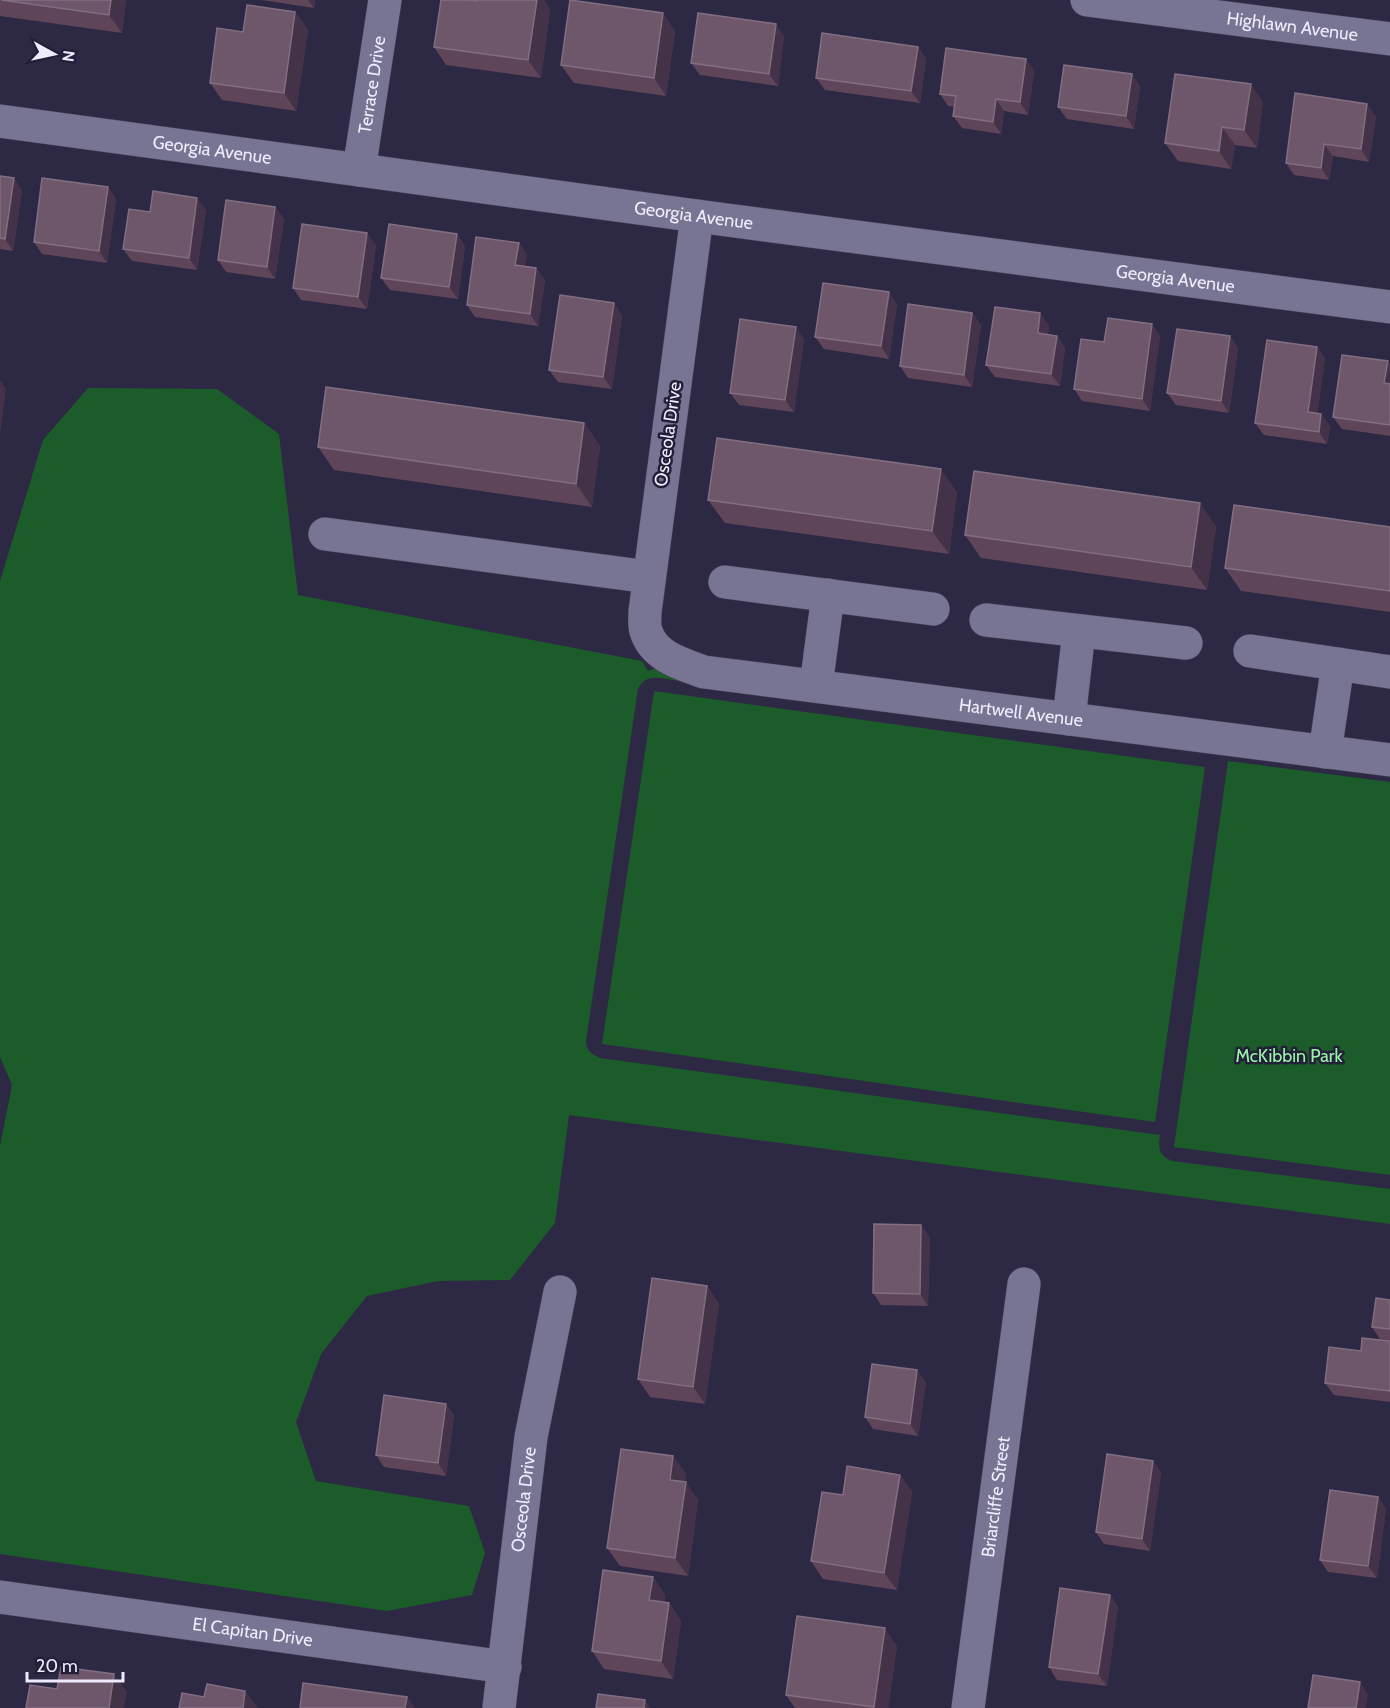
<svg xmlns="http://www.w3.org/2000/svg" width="1390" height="1708" viewBox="0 0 1390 1708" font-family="Cabin,sans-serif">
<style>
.green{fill:#1c5c2a}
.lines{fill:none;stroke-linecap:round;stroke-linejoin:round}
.minor-casing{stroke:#4a455c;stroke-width:34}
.minor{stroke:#787493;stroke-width:33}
.wall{fill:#5f4559}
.shaded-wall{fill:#443249}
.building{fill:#6e576b;stroke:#826e82;stroke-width:1.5}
.labels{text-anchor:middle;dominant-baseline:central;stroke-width:5;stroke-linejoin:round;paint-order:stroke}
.street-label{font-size:18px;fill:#edebfd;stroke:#231f39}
.park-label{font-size:18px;fill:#99f5a5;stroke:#231f39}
</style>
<rect width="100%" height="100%" fill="#2d2843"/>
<!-- green -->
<g class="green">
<path d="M88 388 217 389 279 434 298 595 642 661 648 671 655 668 679 681C663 679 646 672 638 689L586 1041C586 1051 592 1054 600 1058L1160 1135C1158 1149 1159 1155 1172 1161L1390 1189V1224L569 1115 555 1223 510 1280 438 1281 367 1296 321 1354 296 1422 316 1481 469 1506 485 1553 472 1595 387 1611 0 1554V1146L12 1085 0 1057V581L43 440Z"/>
<path d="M654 691 1205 767 1155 1122 602 1044Z"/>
<path d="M1228 761 1390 782V1175L1174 1147Z"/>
</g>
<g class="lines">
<!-- minor casing -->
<g class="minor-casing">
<g id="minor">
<path id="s1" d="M1087 0 1390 39"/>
<path id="s2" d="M0 121 697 216 1390 307"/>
<path id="s3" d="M359 170 385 0"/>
<path id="s4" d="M697 216 645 612C645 618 644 626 646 631 654 657 682 664 704 672L1390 760"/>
<path d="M325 534 649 577"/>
<path d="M725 582 933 609"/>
<path d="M986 620 1186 643"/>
<path d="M1250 651 1390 672"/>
<path d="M816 686 828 595"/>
<path d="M1069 719 1079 631"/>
<path d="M1325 752 1338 664"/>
<path id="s5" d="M0 1597 505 1667"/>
<path id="s6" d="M499 1708 531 1437 560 1292"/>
<path id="s7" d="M968 1708 1024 1284"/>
</g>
</g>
<!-- minor -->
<use href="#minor" class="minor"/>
</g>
<!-- wall -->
<g class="wall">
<path d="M0 0H126L122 33 0 16Z"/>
<path d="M262 0H315L314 8Z"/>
<path d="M477 0H544L550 10 541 78 446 65 434 47Z"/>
<path d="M295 12 308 30 296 111 222 100 210 83 243 32Z"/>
<path d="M675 31 666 96 574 83 561 65Z"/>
<path d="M784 36 778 86 700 75 691 63Z"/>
<path d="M918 47 926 59 920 103 825 90 816 78Z"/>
<path d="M1026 59 1034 71 1028 115 1004 111 1001 134 962 128 953 116 955 107 948 106 940 94Z"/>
<path d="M1140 86 1134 129 1067 119 1058 107Z"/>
<path d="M1263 102 1257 148 1235 145 1231 169 1178 161 1165 143Z"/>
<path d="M1376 116 1369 162 1333 156 1329 180 1294 175 1286 163Z"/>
<path d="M0 176 22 190 13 251 0 249Z"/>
<path d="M108 187 116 199 107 263 42 254 34 242Z"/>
<path d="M275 207 284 219 275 279 226 272 218 260Z"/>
<path d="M206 210 197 270 132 261 123 249 150 212Z"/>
<path d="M519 243 527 255 525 266 536 268 545 280 538 326 475 317 467 305Z"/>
<path d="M376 245 367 309 301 300 293 288Z"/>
<path d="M465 246 458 299 390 290 381 278Z"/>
<path d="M897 304 889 359 824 349 815 337Z"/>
<path d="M972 313 981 325 972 387 908 378 900 366Z"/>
<path d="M622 315 612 389 558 382 549 370Z"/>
<path d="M1049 325 1048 334 1057 336 1065 348 1060 386 995 377 986 365Z"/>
<path d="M1160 336 1150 411 1082 401 1074 389 1104 342Z"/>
<path d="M1230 336 1238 348 1229 413 1176 405 1167 393Z"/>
<path d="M804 339 794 412 739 405 730 393Z"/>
<path d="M1317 347 1325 359 1317 413 1321 414 1330 426 1327 444 1264 435 1255 423Z"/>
<path d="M1388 361 1390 365V436L1342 429 1333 417Z"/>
<path d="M584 423 600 446 592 507 334 470 318 447Z"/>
<path d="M957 492 949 554 725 523 708 500Z"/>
<path d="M1216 526 1207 590 981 558 965 535Z"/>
<path d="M1390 527V612L1241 591 1225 568Z"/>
<path d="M921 1225 930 1238 928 1306 881 1305 873 1293Z"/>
<path d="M707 1286 719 1304 705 1404 650 1397 638 1379Z"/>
<path d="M1390 1300V1340L1380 1339 1372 1327Z"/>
<path d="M1390 1341V1402L1334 1395 1325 1383 1361 1351Z"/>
<path d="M926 1382 918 1436 873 1429 865 1417Z"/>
<path d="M446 1404 454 1416 446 1476 384 1467 376 1455Z"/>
<path d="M673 1456 686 1474 685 1482 698 1500 688 1576 620 1566 607 1548Z"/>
<path d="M1153 1461 1161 1473 1150 1551 1104 1544 1096 1532Z"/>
<path d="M900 1475 912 1492 897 1590 823 1579 811 1561 843 1495Z"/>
<path d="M1378 1497 1386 1509 1377 1578 1328 1572 1320 1560Z"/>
<path d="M653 1577 665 1595 664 1602 669 1603 681 1621 673 1679 604 1669 592 1651Z"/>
<path d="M1110 1595 1118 1607 1107 1686 1057 1680 1049 1667Z"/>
<path d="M897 1646 888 1708H795L786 1695Z"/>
</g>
<!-- shaded-wall -->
<g class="shaded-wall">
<path d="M111 0H126L122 33 109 15Z"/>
<path d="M308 0H315L314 8Z"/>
<path d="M537 0H544L550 10 541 78 528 60Z"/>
<path d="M295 12 308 30 296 111 284 93Z"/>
<path d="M663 13 675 31 666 96 654 78Z"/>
<path d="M776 24 784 36 778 86 769 74Z"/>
<path d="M918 47 926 59 920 103 911 91Z"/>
<path d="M1026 59 1034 71 1028 115 1020 102Z"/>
<path d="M1132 74 1140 86 1134 129 1126 116Z"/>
<path d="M1251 84 1263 102 1257 148 1244 130Z"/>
<path d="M996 99 1004 111 1001 134 993 122Z"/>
<path d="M1367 104 1376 116 1369 162 1361 149Z"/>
<path d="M1222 127 1235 145 1231 169 1219 151Z"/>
<path d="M1324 144 1333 156 1329 180 1321 168Z"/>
<path d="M14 178 22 190 13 251 5 239Z"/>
<path d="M108 187 116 199 107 263 99 251Z"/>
<path d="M197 198 206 210 197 270 189 258Z"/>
<path d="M275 207 284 219 275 279 267 267Z"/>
<path d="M367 233 376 245 367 309 358 297Z"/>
<path d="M457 234 465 246 458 299 449 287Z"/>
<path d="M519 243 527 255 524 277 515 265Z"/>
<path d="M536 268 545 280 538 326 530 314Z"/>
<path d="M889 292 897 304 889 359 881 346Z"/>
<path d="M614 303 622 315 612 389 603 377Z"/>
<path d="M972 313 981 325 972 387 964 375Z"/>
<path d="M1040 313 1049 325 1046 345 1038 333Z"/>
<path d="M1152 324 1160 336 1150 411 1142 399Z"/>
<path d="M796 327 804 339 794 412 785 400Z"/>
<path d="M1057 336 1065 348 1060 386 1051 374Z"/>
<path d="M1230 336 1238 348 1229 413 1221 401Z"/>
<path d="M1317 347 1325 359 1316 424 1308 412Z"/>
<path d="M1388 361 1390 365V391L1384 383Z"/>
<path d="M0 380 6 389 0 434Z"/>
<path d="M1321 414 1330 426 1327 444 1319 432Z"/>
<path d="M584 423 600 446 592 507 576 484Z"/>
<path d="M941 469 957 492 949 554 932 531Z"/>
<path d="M1200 503 1216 526 1207 590 1191 567Z"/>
<path d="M921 1225 930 1238 928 1306 920 1294Z"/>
<path d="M707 1286 719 1304 705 1404 693 1387Z"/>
<path d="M917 1370 926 1382 918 1436 910 1424Z"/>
<path d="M446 1404 454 1416 446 1476 438 1463Z"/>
<path d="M673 1456 686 1474 683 1497 670 1480Z"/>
<path d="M1153 1461 1161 1473 1150 1551 1142 1539Z"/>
<path d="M900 1475 912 1492 897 1590 884 1573Z"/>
<path d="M686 1482 698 1500 688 1576 675 1558Z"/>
<path d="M1378 1497 1386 1509 1377 1578 1368 1566Z"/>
<path d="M653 1577 665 1595 662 1618 649 1600Z"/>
<path d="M1110 1595 1118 1607 1107 1686 1098 1674Z"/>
<path d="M669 1603 681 1621 673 1679 661 1661Z"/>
<path d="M885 1628 897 1646 888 1708H874Z"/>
<path d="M114 1674 127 1692 124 1708H109Z"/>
<path d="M1360 1682 1368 1694 1366 1708H1356Z"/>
<path d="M245 1691 258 1708H243Z"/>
<path d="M407 1697 415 1708H405Z"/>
<path d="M645 1700 650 1708H644Z"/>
</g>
<!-- building -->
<g class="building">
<path d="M1 0H111L109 15Z"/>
<path d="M441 0H469L477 1V0H537L528 60 434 47Z"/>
<path d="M570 0 663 13 654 78 561 65Z"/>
<path d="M247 5 295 12 284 93 210 83 217 28 243 32Z"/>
<path d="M698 13 776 24 769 74 691 63Z"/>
<path d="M822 33 918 47 911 91 816 78Z"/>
<path d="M946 48 1026 59 1020 102 996 99 993 122 953 116 956 96 940 94Z"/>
<path d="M1064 65 1132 74 1126 116 1058 107Z"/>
<path d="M1175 74 1251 84 1244 130 1222 127 1219 151 1165 143Z"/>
<path d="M1295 93 1367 104 1361 149 1324 144 1321 168 1286 163Z"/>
<path d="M0 176 14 178 5 239 0 238Z"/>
<path d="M42 178 108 187 99 251 34 242Z"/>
<path d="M153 191 197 198 189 258 123 249 129 209 150 212Z"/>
<path d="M226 200 275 207 267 267 218 260Z"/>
<path d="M302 224 367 233 358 297 293 288Z"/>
<path d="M389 224 457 234 449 287 381 278Z"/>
<path d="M476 237 519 243 515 265 536 268 530 314 467 305Z"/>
<path d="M823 283 889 292 881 346 815 337Z"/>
<path d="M560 295 614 303 603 377 549 370Z"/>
<path d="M908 304 972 313 964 375 900 366Z"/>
<path d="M995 307 1040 313 1038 333 1057 336 1051 374 986 365Z"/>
<path d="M1108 318 1152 324 1142 399 1074 389 1081 339 1104 342Z"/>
<path d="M740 319 796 327 785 400 730 393Z"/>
<path d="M1177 329 1230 336 1221 401 1167 393Z"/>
<path d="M1267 340 1317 347 1308 412 1321 414 1319 432 1255 423Z"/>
<path d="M1342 355 1388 361 1384 383 1390 384V425L1333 417Z"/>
<path d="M326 387 584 423 576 484 318 447Z"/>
<path d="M717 438 941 469 932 531 708 500Z"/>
<path d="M974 471 1200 503 1191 567 965 535Z"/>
<path d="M1234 505 1390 527V591L1225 568Z"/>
<path d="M874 1224 921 1225 920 1294 873 1293Z"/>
<path d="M652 1278 707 1286 693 1387 638 1379Z"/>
<path d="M1376 1298 1390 1300V1329L1372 1327Z"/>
<path d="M1362 1338 1390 1341V1391L1325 1383 1329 1347 1361 1351Z"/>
<path d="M872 1364 917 1370 910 1424 865 1417Z"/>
<path d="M384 1395 446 1404 438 1463 376 1455Z"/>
<path d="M621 1449 673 1456 670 1480 686 1482 675 1558 607 1548Z"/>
<path d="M1107 1454 1153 1461 1142 1539 1096 1532Z"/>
<path d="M847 1466 900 1475 884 1573 811 1561 822 1492 843 1495Z"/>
<path d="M1330 1490 1378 1497 1368 1566 1320 1560Z"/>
<path d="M603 1570 653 1577 649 1600 669 1603 661 1661 592 1651Z"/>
<path d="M1060 1588 1110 1595 1098 1674 1049 1667Z"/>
<path d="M797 1616 885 1628 874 1707 786 1695Z"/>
<path d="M61 1667 114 1674 109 1708H26L30 1685 57 1689Z"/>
<path d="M1313 1675 1360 1682 1356 1708H1308Z"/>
<path d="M303 1683 407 1697 405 1708H300Z"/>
<path d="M207 1684 245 1691 243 1708H179L182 1693 204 1697Z"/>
<path d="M598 1694 645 1700 644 1708H596Z"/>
</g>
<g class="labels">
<!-- street labels -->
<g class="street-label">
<text stroke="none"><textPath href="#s1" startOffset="207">Highlawn Avenue</textPath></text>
<text stroke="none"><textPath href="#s3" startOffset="86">Terrace Drive</textPath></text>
<text stroke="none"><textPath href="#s2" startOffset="214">Georgia Avenue</textPath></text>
<text stroke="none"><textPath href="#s2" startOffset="700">Georgia Avenue</textPath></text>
<text stroke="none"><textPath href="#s2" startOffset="1186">Georgia Avenue</textPath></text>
<text transform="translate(668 434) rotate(-82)">Osceola Drive</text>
<text stroke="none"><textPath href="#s4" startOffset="812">Hartwell Avenue</textPath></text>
<text stroke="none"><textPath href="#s7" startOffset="213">Briarcliffe Street</textPath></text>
<text stroke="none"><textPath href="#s6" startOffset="210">Osceola Drive</textPath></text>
<text stroke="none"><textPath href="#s5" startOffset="255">El Capitan Drive</textPath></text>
</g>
<!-- park labels -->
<g class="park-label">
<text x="1289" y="1056">McKibbin Park</text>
</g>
</g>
<!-- north arrow -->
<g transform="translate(54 54) rotate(98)" stroke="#231f39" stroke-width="4.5" paint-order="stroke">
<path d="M0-4.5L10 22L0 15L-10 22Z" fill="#edebfd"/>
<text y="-9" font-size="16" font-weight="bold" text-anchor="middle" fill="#edebfd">N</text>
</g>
<!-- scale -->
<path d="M27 1672v9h96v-9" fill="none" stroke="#edebfd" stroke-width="3"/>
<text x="36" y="1672" font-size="18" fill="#edebfd" stroke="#231f39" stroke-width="4.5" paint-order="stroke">20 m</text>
</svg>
